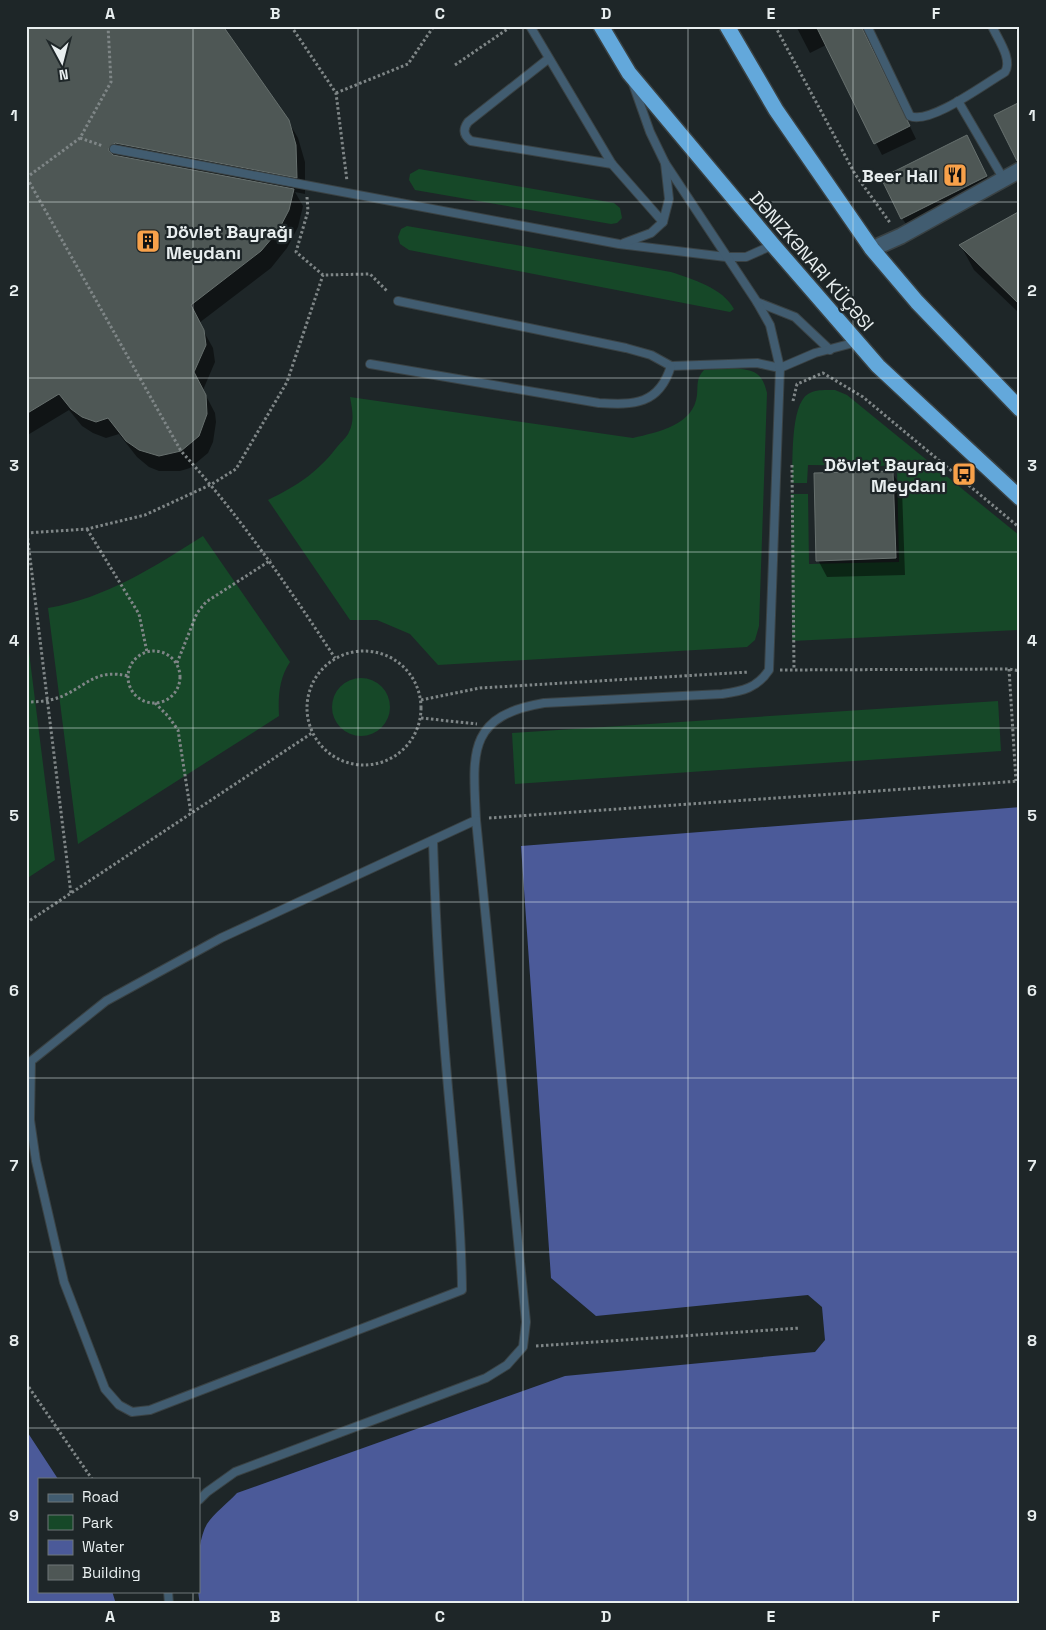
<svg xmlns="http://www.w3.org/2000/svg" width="1046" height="1630" viewBox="0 0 1046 1630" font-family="'Space Grotesk',sans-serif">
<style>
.green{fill:#164828}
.water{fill:#4b5a99}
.shadow{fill:#0007}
.building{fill:#4e5755;stroke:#67706e}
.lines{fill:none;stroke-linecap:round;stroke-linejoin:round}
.lane-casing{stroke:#3a4244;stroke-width:10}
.street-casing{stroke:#3a4244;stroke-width:18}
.highway-casing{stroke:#3a4244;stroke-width:18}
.path{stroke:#7f8687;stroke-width:3;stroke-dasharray:2.5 2.5;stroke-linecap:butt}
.lane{stroke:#415c70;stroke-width:8}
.street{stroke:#415c70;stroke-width:15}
.highway{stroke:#63a8db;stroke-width:15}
.grid{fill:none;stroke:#e8eeef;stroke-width:1;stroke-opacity:0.55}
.labels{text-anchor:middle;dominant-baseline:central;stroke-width:4.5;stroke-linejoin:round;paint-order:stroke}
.poi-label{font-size:18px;font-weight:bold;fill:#e8eeef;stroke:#1e2628;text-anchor:end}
.street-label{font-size:18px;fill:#e8eeef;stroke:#1e2628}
.neatline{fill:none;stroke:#e8eeef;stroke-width:2}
.grid-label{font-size:16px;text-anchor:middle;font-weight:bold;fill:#e8eeef}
</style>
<rect width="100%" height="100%" fill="#1e2628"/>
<!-- green -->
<g class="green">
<path d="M419 169 614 203 620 208 622 218 617 223 611 224 415 190 409 180 410 174Z"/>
<path d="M407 226 671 272C692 279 723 288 734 309L730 312 409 250 400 244 398 237 401 229Z"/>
<path d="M732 368C753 370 762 371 767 393L759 626 755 640 747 647 438 665 410 634 377 620H350L268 500C297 486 318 472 337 447 341 442 347 437 349 432 355 421 352 408 350 397L633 438C658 432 694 425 697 395 698 385 696 378 704 370Z"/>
<path d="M835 390 847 395 1020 536V630L792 641 791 494H808L809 564 899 562 897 466 808 465 807 483H792C793 463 790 405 808 394 815 389 826 390 835 390Z"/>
<path d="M203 536 290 662C279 678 278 697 279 716L78 844 48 608C106 598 154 567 203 536Z"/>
<path d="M26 628 55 860 26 879Z"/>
<circle cx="361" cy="707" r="29"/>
<path d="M998 701 1001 751 515 784 512 733Z"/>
</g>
<!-- water -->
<g class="water">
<path d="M1020 807V1604H200C196 1585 196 1543 207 1524 214 1513 228 1503 237 1493L565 1376 815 1352 825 1340 822 1307 808 1295 596 1316 551 1278 521 846Z"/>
<path d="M26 1430 58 1479H39V1591H112L116 1604H26Z"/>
</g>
<!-- shadow -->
<g class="shadow">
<path d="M26 26 288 121 298 138 305 162V194L295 192 303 206 298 227 287 248 271 268 199 323 213 348 215 362 203 390 215 413 216 422 213 442 208 453 190 468 180 471H159L149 467 137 457 119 434 106 438 93 433 82 426 69 410 26 436Z"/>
<path d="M796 26H861L916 139 882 155 826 45 810 53Z"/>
<path d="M1014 26H1020V37Z"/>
<path d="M973 149 993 189 910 230 902 218Z"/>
<path d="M1020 213V314L974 270 961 246Z"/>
<path d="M892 472 902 489 905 575 827 577 818 560Z"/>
</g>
<!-- building -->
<g class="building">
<path d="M26 26H223L289 120 296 145 297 178 115 143 109 148V151L113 155 294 189 289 210 278 231 261 251 191 305 204 330 206 345 194 372 206 395 207 414 199 436 181 451 159 456 139 450 126 441 108 418 96 422 82 417 71 409 59 394 26 414Z"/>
<path d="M816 26H861L910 126 874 144Z"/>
<path d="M1020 102V161H1017L994 115Z"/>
<path d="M967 135 987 176 901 219 881 178Z"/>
<path d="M1020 211V305L959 245Z"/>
<path d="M893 471 896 558 816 561 814 473Z"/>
</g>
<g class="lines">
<!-- lane casing -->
<g class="lane-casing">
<g id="lane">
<path d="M530 26 612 164 663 222"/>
<path d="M867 26 910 116C930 125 986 83 1005 72 1013 59 997 38 992 26"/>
<path d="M548 59 468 122C463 129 463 135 471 141L612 164"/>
<path d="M958 101 1003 178"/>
<path d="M114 149 619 244 726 257H746L773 245"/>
<path d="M665 163 757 302 795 317 830 350"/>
<path d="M624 243 651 233 663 222 669 199 665 163 650 132 633 84"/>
<path d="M398 301 626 348 651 355 671 366 757 363 780 368 815 353 857 342"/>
<path d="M370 364 599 403C634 405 659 405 671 366"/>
<path d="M433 841C435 903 438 964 443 1026 449 1114 461 1201 462 1290L150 1410 132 1412 119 1405 105 1389 64 1282 36 1161 30 1120 31 1061 106 1001 221 938 476 820C473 754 466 716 544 703L722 694C743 691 757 688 769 670L780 368 770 325 757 302"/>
<path d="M199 1500 207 1492 235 1472 486 1378 507 1365 523 1347 526 1322 476 820"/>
<path d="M168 1591 169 1604"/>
</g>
</g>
<!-- street casing -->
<g class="street-casing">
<path id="street" d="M872 249 901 236 1020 170"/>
</g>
<!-- highway casing -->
<g class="highway-casing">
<g id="highway">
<path d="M601 26 629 73 773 245 878 366 1020 498"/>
<path d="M727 26 776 110 872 249 917 302 1020 409"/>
</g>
</g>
<!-- path -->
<g class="path">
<path d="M291 26 336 93 347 181"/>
<path d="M775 26 855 174 891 224"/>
<path d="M445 27 447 26"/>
<path d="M455 65 509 28"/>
<path d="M336 93 408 64 434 26"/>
<path d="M80 138 103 146"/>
<path d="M26 178 80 138 111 82 108 26"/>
<path d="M27 178 181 451C240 516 287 585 335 658"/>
<path d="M307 197 308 211 296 252 323 275 370 274 388 292"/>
<path d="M793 401 797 384 823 373 863 397 1020 528"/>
<path d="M792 465 794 670"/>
<path d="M87 529 139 614 147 652"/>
<path d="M26 533 87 529 145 515 212 484 236 469 287 382 323 275"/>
<path d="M27 533 71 894"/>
<circle cx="364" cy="708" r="57"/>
<circle cx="154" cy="677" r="26"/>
<path d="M177 663 197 613 206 602 271 560"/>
<path d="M1009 669 1016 781"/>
<path d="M780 670 1009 669 1020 671"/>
<path d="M421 700 480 688 749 672"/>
<path d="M26 702C40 702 52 701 65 695 89 683 98 669 128 676"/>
<path d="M155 703 168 716 178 730 191 814"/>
<path d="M421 718 477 724"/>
<path d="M489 818 1020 781"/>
<path d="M26 923 312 733"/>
<path d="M536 1346 800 1328"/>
<path d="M26 1383 92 1479"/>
</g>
<!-- lane -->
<use href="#lane" class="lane"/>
<!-- street -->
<use href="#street" class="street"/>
<!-- highway -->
<use href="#highway" class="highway"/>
</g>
<!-- grid -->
<path class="grid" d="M193 26V1479M358 26V1604M523 26V1604M688 26V1604M853 26V1604M26 202H1020M26 378H1020M26 552H1020M26 728H1020M26 902H1020M26 1078H1020M26 1252H1020M26 1428H1020M193 1591V1604"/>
<!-- icons -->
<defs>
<g id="restaurant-square" transform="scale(1.25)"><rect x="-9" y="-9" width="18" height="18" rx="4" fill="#f8a14a" stroke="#1e2628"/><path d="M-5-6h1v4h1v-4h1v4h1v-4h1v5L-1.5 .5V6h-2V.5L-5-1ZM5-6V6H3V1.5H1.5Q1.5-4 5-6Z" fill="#111"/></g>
<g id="building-square" transform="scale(1.25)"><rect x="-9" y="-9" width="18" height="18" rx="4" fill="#f8a14a" stroke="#1e2628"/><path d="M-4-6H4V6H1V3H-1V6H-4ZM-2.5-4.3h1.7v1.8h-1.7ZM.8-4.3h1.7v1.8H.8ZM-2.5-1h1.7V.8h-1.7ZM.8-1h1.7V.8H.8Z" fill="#111"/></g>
<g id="bus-square" transform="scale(1.25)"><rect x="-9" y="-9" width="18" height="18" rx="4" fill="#f8a14a" stroke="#1e2628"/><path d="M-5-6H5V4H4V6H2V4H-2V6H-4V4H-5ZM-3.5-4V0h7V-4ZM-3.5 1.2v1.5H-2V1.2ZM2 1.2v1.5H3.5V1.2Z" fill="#111"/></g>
</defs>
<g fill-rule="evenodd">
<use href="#restaurant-square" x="955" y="175"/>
<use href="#building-square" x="148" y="241"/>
<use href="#bus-square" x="964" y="474"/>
</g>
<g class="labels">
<!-- poi labels -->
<g class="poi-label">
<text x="938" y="175">Beer Hall</text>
<text x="166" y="231" text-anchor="start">Dövlət Bayrağı<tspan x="166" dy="21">Meydanı</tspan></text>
<text x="946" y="464">Dövlət Bayraq<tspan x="946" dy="21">Meydanı</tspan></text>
</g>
<!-- street labels -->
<g class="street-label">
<text transform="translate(812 261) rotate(49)">DƏNIZKƏNARI KÜÇƏSI</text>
</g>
</g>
<!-- border -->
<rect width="1046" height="1630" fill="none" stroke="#1e2628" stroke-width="55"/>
<!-- legend -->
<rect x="38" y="1478" width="162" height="115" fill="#1e2628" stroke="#6f7678"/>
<rect x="48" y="1494" width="25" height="8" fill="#415c70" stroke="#6f7678"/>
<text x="82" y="1502" font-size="15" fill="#e8eeef">Road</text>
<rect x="48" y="1515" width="25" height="15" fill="#164828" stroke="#6f7678"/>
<text x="82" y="1528" font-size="15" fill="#e8eeef">Park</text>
<rect x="48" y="1540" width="25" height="15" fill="#4b5a99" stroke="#6f7678"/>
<text x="82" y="1552" font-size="15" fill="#e8eeef">Water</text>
<rect x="48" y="1565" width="25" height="15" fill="#4e5755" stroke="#6f7678"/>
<text x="82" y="1578" font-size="15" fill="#e8eeef">Building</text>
<!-- north arrow -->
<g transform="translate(62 62) rotate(173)" stroke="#1e2628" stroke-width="4" paint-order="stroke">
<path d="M0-4L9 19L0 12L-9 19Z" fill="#e8eeef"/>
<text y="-8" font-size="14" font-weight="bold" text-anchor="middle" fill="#e8eeef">N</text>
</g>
<rect x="28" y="28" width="990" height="1574" class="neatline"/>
<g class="grid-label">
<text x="110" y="19">A</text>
<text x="275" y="19">B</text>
<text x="440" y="19">C</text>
<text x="606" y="19">D</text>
<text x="771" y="19">E</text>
<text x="936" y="19">F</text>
<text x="14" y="121">1</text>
<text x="1032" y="121">1</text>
<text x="14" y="296">2</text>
<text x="1032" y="296">2</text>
<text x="14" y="471">3</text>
<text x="1032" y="471">3</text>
<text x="14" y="646">4</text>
<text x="1032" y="646">4</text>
<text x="14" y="821">5</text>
<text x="1032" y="821">5</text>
<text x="14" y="996">6</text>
<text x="1032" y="996">6</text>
<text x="14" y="1171">7</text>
<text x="1032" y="1171">7</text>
<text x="14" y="1346">8</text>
<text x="1032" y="1346">8</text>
<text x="14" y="1521">9</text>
<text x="1032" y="1521">9</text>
<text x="110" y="1622">A</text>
<text x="275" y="1622">B</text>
<text x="440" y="1622">C</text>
<text x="606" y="1622">D</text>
<text x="771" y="1622">E</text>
<text x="936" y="1622">F</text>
</g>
</svg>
